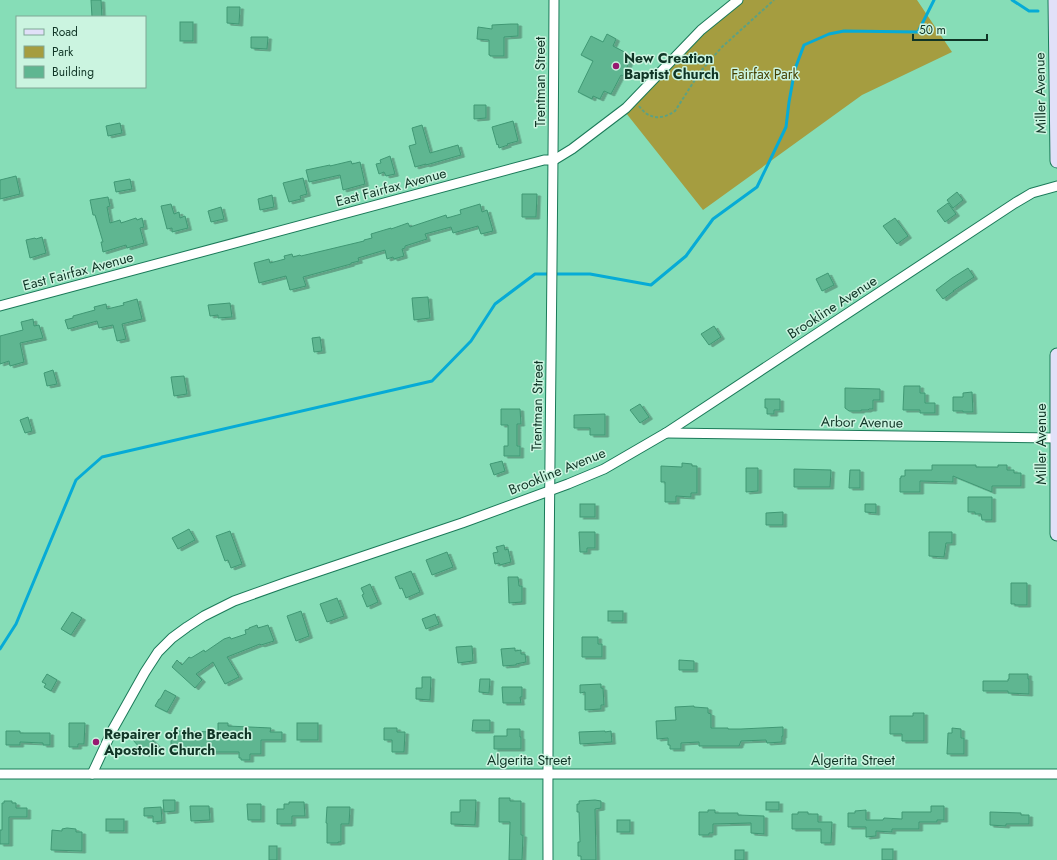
<svg xmlns="http://www.w3.org/2000/svg" width="1057" height="860" viewBox="0 0 1057 860" font-family="Jost,sans-serif">
<style>
.green{fill:#a59d40}
.lines{fill:none;stroke-linecap:round;stroke-linejoin:round}
.stream{stroke:#06abd6;stroke-width:3}
.building{fill:#5fb691;stroke:#409874;filter:url(#shadow)}
.street-casing{stroke:#1b7a59;stroke-width:11}
.secondary-casing{stroke:#1b7a59;stroke-width:15}
.path{stroke:#5ca183;stroke-width:2;stroke-dasharray:3 2;stroke-linecap:butt}
.street{stroke:#fff;stroke-width:9}
.secondary{stroke:#e1e0f8;stroke-width:13}
.poi-dot{fill:#971870;stroke:#cbf4e0;stroke-width:1.5}
.labels{text-anchor:middle;dominant-baseline:central;stroke-width:3;stroke-linejoin:round;paint-order:stroke}
.poi-label{font-size:14px;font-weight:bold;fill:#103526;stroke:#cbf4e0;text-anchor:start}
.park-label{font-size:14px;fill:#443f00;stroke:#cbf4e0}
.street-label{font-size:14px;fill:#103526;stroke:#cbf4e0}
</style>
<defs>
<filter id="shadow"><feDropShadow dx="3.5" dy="2" stdDeviation="0" flood-color="#0004"/></filter>
</defs>
<rect width="100%" height="100%" fill="#86ddb7"/>
<!-- green -->
<path class="green" d="M740 0H917L952 52 862 95 703 210 626 113 686 49Z"/>
<g class="lines">
<!-- stream -->
<g class="stream">
<path d="M1012 0 1029 11H1038"/>
<path d="M0 649 16 624 76 480 102 457 432 381 471 341 495 304 535 274H590L651 285 686 256 713 219 757 187 786 127 789 102 795 69 804 45 829 34 844 31 918 32 934 0"/>
</g>
</g>
<!-- building -->
<g class="building">
<path d="M91 0H101L102 17H92Z"/>
<path d="M227 7H240L239 24 227 23Z"/>
<rect x="180" y="22" width="13" height="19"/>
<path d="M511 24H518V36L504 37V56H490V55H489V40L477 39 478 27 492 29V25Z"/>
<path d="M607 34 616 39 613 46 632 56 623 76 621 75 611 94 604 91 600 99 593 96 592 99 578 92 593 61 581 55 591 36 603 42Z"/>
<path d="M251 37H268L267 49 251 48Z"/>
<path d="M474 105H486V118L474 119Z"/>
<path d="M513 121 518 141 507 144 508 145 499 148 498 144 497 145 492 127Z"/>
<path d="M120 123 122 133 108 136 106 126Z"/>
<path d="M422 125 430 153 458 145 461 155 426 165V164L415 167 409 146 416 144 412 128Z"/>
<path d="M390 156 395 174 386 176 384 172 379 174 376 164 381 163 380 160Z"/>
<path d="M351 161 352 164 360 162 365 184 343 190 340 175 309 182 306 170 330 165V166Z"/>
<path d="M16 176 20 194 0 199V180Z"/>
<path d="M303 178 307 194 300 196 301 199 289 202 283 183Z"/>
<path d="M130 179 132 189 116 192 114 182Z"/>
<path d="M957 192 963 200 953 208 947 200Z"/>
<path d="M522 194H537L536 217H522Z"/>
<path d="M272 195 274 207 260 210 258 199Z"/>
<path d="M108 197 110 206 107 207 110 223 120 220 121 223 136 218 137 220 142 218 144 227 140 228 144 243 127 248 126 245 103 252 101 242H103L95 215H93L90 200Z"/>
<path d="M948 203 956 214 945 222 937 211Z"/>
<path d="M171 204 174 214 179 212 180 218 185 216 188 228 172 232V228L167 229 161 206Z"/>
<path d="M480 204 482 212 487 210 493 231 481 234 478 226 453 233 451 227 425 234 427 239 405 246V248L402 249 404 256 394 259 393 257 387 259 385 250 358 258 359 261 351 263V264L303 277 306 286 290 290 286 276 259 283 254 263 269 259 270 263 285 259 284 256 292 254 293 257 300 255 301 256 364 241V240L372 238 371 234 391 228V229L408 223 410 227 446 215 447 218 461 214 460 210Z"/>
<path d="M221 207 224 219 211 222 208 211Z"/>
<path d="M895 218 908 236 897 244 883 226Z"/>
<path d="M42 237 46 253 30 258 26 240 35 238 36 239Z"/>
<path d="M968 268 974 277 953 291H954L943 299 936 290 952 278Z"/>
<path d="M828 273 834 285 822 291 816 279Z"/>
<path d="M428 297 430 318 414 320 412 298Z"/>
<path d="M137 299 142 319 122 324 126 339 117 341 113 325 99 328 97 321 68 329 65 320 73 318V316L95 310 94 307 106 304 107 309 124 305 123 303Z"/>
<path d="M230 303 232 317 218 318V315L210 316 208 305Z"/>
<path d="M33 319 34 326 39 325 43 338 20 343 24 362 10 366 9 361 0 364V336L23 330 21 322Z"/>
<path d="M714 326 721 337 709 345 701 334Z"/>
<path d="M320 337 322 351 314 352 312 338Z"/>
<path d="M53 370 57 384 47 386 44 373Z"/>
<path d="M184 376 187 394 174 396 171 377Z"/>
<path d="M904 386H920V393H925V403H935V413H920V410H903Z"/>
<path d="M845 388 880 389V400H873V409H869L868 410H861V411H849L845 408Z"/>
<path d="M972 392 973 412H963V411H953V397H963V393Z"/>
<path d="M765 399H780V410H774V414H767V408H765Z"/>
<path d="M640 404 649 417 640 423 630 410Z"/>
<path d="M501 409H520L521 424H517V446H520V456H504V446H508V425H501Z"/>
<path d="M605 414V435H590V428H574V415Z"/>
<path d="M28 417 32 431 25 433 20 420Z"/>
<path d="M502 461 505 471 494 475 490 464Z"/>
<path d="M682 463 692 464V466H697V493H691V497L676 496V502H665V482H661V466L682 467Z"/>
<path d="M932 465H976V467H998V465H1007V470H1014V473H1021V486H992V492L953 476V482L920 481V492H900V478H901V476H905V470H932Z"/>
<path d="M746 468H758V491L746 492Z"/>
<path d="M794 469 831 470 830 487H794Z"/>
<path d="M850 470H860V488H849Z"/>
<path d="M968 497H992V520H982L981 514H975V512H968Z"/>
<rect x="580" y="504" width="15" height="13"/>
<path d="M865 504H876V513L865 512Z"/>
<path d="M783 512V525H766V513Z"/>
<path d="M189 529 195 540 178 549 172 538Z"/>
<path d="M230 531 242 564 231 568 228 560 225 561 216 536Z"/>
<path d="M579 532H595V548H587V552H580Z"/>
<path d="M929 532H952V543H946L944 557 929 556Z"/>
<path d="M504 545 505 550 508 549 511 562 500 565 499 563 495 564 493 553 498 552 496 547Z"/>
<path d="M447 552 453 567 432 575 426 560Z"/>
<path d="M411 571 420 592 406 598 402 588 400 589 395 577Z"/>
<path d="M508 577H518L519 586H522V602L509 603Z"/>
<path d="M1011 583H1027V605H1015V604H1011Z"/>
<path d="M370 584 378 602 367 607 362 595 364 594 361 588Z"/>
<path d="M337 598 344 616 327 622 320 604Z"/>
<path d="M301 611 309 636 296 641 287 616Z"/>
<rect x="608" y="611" width="15" height="10"/>
<path d="M72 612 82 618 71 635 61 629Z"/>
<path d="M435 614 439 624 426 629 422 619Z"/>
<path d="M257 625 258 628 268 625 274 641 261 645 260 644 227 657 239 677 225 684 213 662 196 674 202 680 195 688 172 667 177 660 182 665 189 657 191 658 204 650 205 652 224 639 230 637 231 639 246 634 245 630 249 629V628Z"/>
<path d="M582 637H598V644H602V657H582Z"/>
<path d="M472 646 473 661 458 663 456 647Z"/>
<path d="M515 648V651L521 650V654H525L526 662 516 664V665L503 666 501 649Z"/>
<path d="M679 660 694 661V670H679Z"/>
<path d="M47 674 57 680 51 691 44 687 46 684 42 682Z"/>
<path d="M1009 674H1028V679H1029V694L1008 693V691H983V681H1008V679H1009Z"/>
<path d="M422 677H431L430 700 416 699V688H422Z"/>
<path d="M480 679H490L489 693 479 692Z"/>
<path d="M601 684V688H603L604 705H601V709L585 710V692L580 693V685Z"/>
<path d="M502 687H522V697H520L521 703H503Z"/>
<path d="M165 690 176 696 167 712 155 706 159 699H160Z"/>
<path d="M694 706V707L708 708V713L711 714V728H728V729H741L783 727V736H782V742L767 743 766 740 741 741 739 746H699V742L681 743V749H670V745H668V738L657 739 656 721 676 720 675 707Z"/>
<path d="M913 713H924V741H902V734H890V716H913Z"/>
<path d="M473 720H490V731H472Z"/>
<path d="M69 723H85L84 744H78V747H69Z"/>
<path d="M218 723H228V726L271 728 270 732H282V740H261V754H250V760H241V758H239V752H205L190 753V754L171 753V731L218 732Z"/>
<rect x="297" y="723" width="21" height="17"/>
<path d="M384 728H397V732H405L404 752H392V740H384Z"/>
<path d="M952 728 961 729V738H964V754H947L948 733H952Z"/>
<path d="M507 729H520V737H521V749H494V736H507Z"/>
<path d="M6 731H20V733H50V745H43V743L20 742V745H6Z"/>
<path d="M143 731 157 745 146 755 133 740Z"/>
<path d="M605 731V732L611 731 612 742 580 744 579 732Z"/>
<path d="M499 798H510V801H521V835H523L522 860H509L510 822H499Z"/>
<path d="M163 800H175V811L164 812Z"/>
<path d="M460 800H476L475 825 451 824V812H460Z"/>
<path d="M595 800 601 801V808L595 809 596 860H581V856H578V842H580L579 812H577V804H579V801Z"/>
<path d="M4 801H12V803H16V808H27V817H9V844H0V830H2V803H4Z"/>
<path d="M289 802H304L305 816H292V824H277V809H284V804H289Z"/>
<rect x="766" y="802" width="13" height="8"/>
<path d="M247 804H261V820H248Z"/>
<path d="M190 806H209L210 820 191 821Z"/>
<path d="M931 806H944V820H937V822H919V829H892V832L876 831V836L866 837V827H848V813H855V811L866 810V820H883L884 818 902 819V812H931Z"/>
<path d="M161 807 162 821 153 822V816H144V808Z"/>
<path d="M327 807H350L349 824H341V842H338V843H327V823H326Z"/>
<path d="M708 810H715V813H738V815L764 816V834L751 833V823L713 824V833H709V835H699V812H708Z"/>
<path d="M798 812H808V814H818V822H832L831 843H821V829H792V814H798Z"/>
<path d="M990 812 1021 813V815H1029V824H1006V826L990 825Z"/>
<rect x="106" y="819" width="18" height="12"/>
<rect x="617" y="820" width="13" height="12"/>
<path d="M67 828 76 829V832H82V851L51 850 52 830 62 831V829Z"/>
<rect x="269" y="846" width="8" height="14"/>
<rect x="882" y="849" width="11" height="11"/>
<rect x="735" y="850" width="9" height="10"/>
</g>
<g class="lines">
<!-- street casing -->
<g class="street-casing">
<g id="street">
<path d="M0 306 544 160H554L572 149 626 108 701 30 738 0"/>
<path d="M666 433 1057 438"/>
<path d="M0 774H1057"/>
<path d="M92 774 113 729 145 672 158 652 172 638 187 627 204 616 234 601 287 582 462 523 568 484 604 469 666 433 1015 203 1032 193 1057 186"/>
<path d="M548 860C547 573 553 287 554 0"/>
</g>
</g>
<!-- secondary casing -->
<g class="secondary-casing">
<g id="secondary">
<path d="M1055 0 1057 161"/>
<path d="M1057 355V534"/>
</g>
</g>
<!-- path -->
<path class="path" d="M639 106C649 120 662 120 675 111L700 72 722 47 774 0"/>
<!-- street -->
<use href="#street" class="street"/>
<!-- secondary -->
<use href="#secondary" class="secondary"/>
</g>
<!-- markers -->
<g class="poi-dot">
<circle cx="616" cy="66" r="4"/>
<circle cx="96" cy="742" r="4"/>
</g>
<g class="labels">
<!-- poi labels -->
<g class="poi-label">
<text x="624" y="58">New Creation<tspan x="624" dy="16">Baptist Church</tspan></text>
<text x="104" y="734">Repairer of the Breach<tspan x="104" dy="16">Apostolic Church</tspan></text>
</g>
<!-- park labels -->
<g class="park-label">
<text x="765" y="74">Fairfax Park</text>
</g>
<!-- street labels -->
<g class="street-label">
<text transform="translate(540 82) rotate(-90)">Trentman Street</text>
<text transform="translate(1040 93) rotate(-91)">Miller Avenue</text>
<text transform="translate(391 187) rotate(-15)">East Fairfax Avenue</text>
<text transform="translate(78 271) rotate(-15)">East Fairfax Avenue</text>
<text transform="translate(832 307) rotate(-33)">Brookline Avenue</text>
<text transform="translate(537 406) rotate(-89)">Trentman Street</text>
<text transform="translate(862 422) rotate(1)">Arbor Avenue</text>
<text transform="translate(1041 444) rotate(-90)">Miller Avenue</text>
<text transform="translate(557 471) rotate(-22)">Brookline Avenue</text>
<text x="529" y="760">Algerita Street</text>
<text x="853" y="760">Algerita Street</text>
</g>
</g>
<!-- legend -->
<rect x="16" y="16" width="130" height="72" fill="#cbf4e0" stroke="#80a896"/>
<rect x="24" y="29" width="20" height="6" fill="#e1e0f8" stroke="#80a896"/>
<text x="52" y="36" font-size="12" fill="#103526">Road</text>
<rect x="24" y="46" width="20" height="12" fill="#a59d40" stroke="#80a896"/>
<text x="52" y="56" font-size="12" fill="#103526">Park</text>
<rect x="24" y="66" width="20" height="12" fill="#5fb691" stroke="#80a896"/>
<text x="52" y="76" font-size="12" fill="#103526">Building</text>
<!-- scale -->
<path d="M913 34v6h74v-6" fill="none" stroke="#103526" stroke-width="2"/>
<text x="919" y="34" font-size="12" fill="#103526" stroke="#cbf4e0" stroke-width="3" paint-order="stroke">50 m</text>
</svg>
